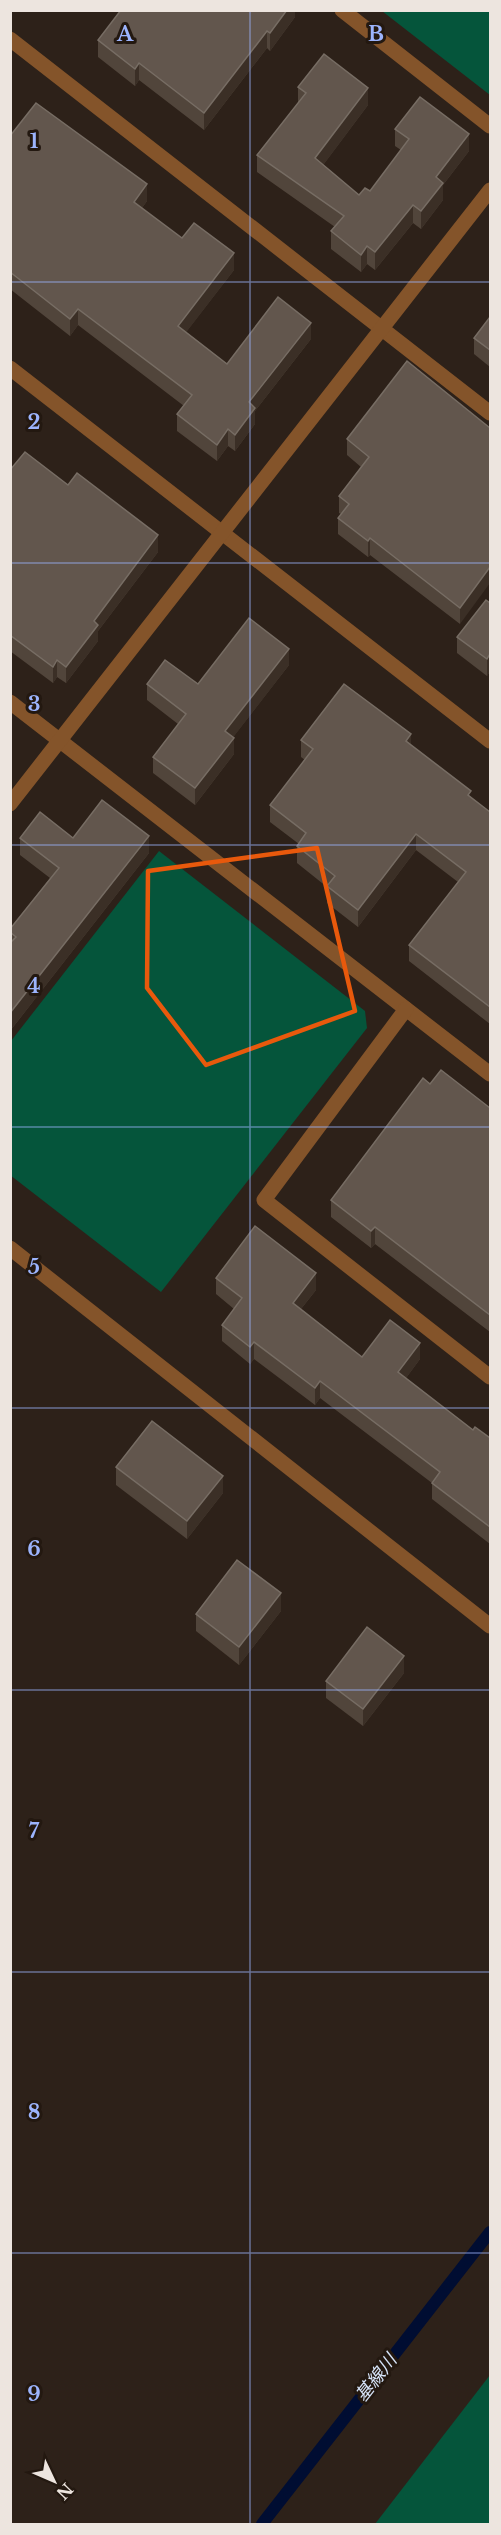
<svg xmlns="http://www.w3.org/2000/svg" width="501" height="2535" viewBox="0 0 501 2535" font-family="'Libre Baskerville','Noto Sans JP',serif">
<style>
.green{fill:#05553b}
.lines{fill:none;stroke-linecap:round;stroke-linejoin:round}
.stream{stroke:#000d32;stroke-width:12}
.minor{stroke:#84542a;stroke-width:15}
.wall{fill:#51453b}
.shaded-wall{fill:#3b2f26}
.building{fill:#62564d;stroke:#776d64;stroke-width:1.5}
.marked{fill:none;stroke:#e8590c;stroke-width:4.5;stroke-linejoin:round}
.grid{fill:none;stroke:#9cb4fd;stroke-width:1.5;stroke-opacity:0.55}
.labels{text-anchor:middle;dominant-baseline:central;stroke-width:6;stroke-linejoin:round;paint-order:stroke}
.water-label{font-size:18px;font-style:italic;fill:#d7e5fa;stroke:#231810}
.grid-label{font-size:20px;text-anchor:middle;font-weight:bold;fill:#9cb4fd;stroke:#231810;stroke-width:6;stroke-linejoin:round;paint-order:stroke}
</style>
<rect width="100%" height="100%" fill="#2d2119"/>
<!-- green -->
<g class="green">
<path d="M382 11H490V95Z"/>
<path d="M159 851 365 1011 367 1028 161 1292 10 1175 11 1041Z"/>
<path d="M490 2375V2524H375Z"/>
</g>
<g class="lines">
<!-- stream -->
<path class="stream" d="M262 2524 490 2232"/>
<!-- minor -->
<g class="minor">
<path d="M342 10 490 126"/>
<path d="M10 39 490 413"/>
<path d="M10 368 490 741"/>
<path d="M10 702 490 1074"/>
<path d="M10 804 490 190"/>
<path d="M406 1009 264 1200 490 1377"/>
<path d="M10 1248 490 1626"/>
</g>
</g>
<!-- wall -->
<g class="wall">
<path d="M295 10V17L270 51 267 48 204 130 139 80 135 86 98 57V40Z"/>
<path d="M298 87 368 105 323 165 359 195 370 191 401 150 395 146V129L469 151 443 185V200L421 229 413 223 375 270 367 264 361 272 331 249V231L335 227 257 172V155L298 103Z"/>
<path d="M10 136 147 201 142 208 182 238 234 270 186 332 227 364 311 339 255 411V424L235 451 228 446 217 461 177 431V414L184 406 78 325 70 336 10 289Z"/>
<path d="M490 317V367L474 354V338Z"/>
<path d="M490 428 460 624 370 555 368 557 338 534V518L341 514 339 513V496L361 467 347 455V439Z"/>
<path d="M10 470 68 485 158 552 98 631V641L66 683 57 677 53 683 10 651Z"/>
<path d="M490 603V671L487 676 457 653V637Z"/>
<path d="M289 665 233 737 234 754 195 805 153 773V757L178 724 147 700V684H198Z"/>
<path d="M301 740 411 745 471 797 490 812V1024L409 961V945L458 882 416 850 358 927 327 903V887L297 863V846L299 844 270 822V805L305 760 301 757Z"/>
<path d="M20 838H73L149 853 10 1031V929L50 878 20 855Z"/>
<path d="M430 1084 490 1108V1332L375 1244 371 1248 331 1217V1200Z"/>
<path d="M216 1278 316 1290 301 1309 362 1357 420 1359 406 1378 473 1430 490 1438V1544L432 1499V1483L320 1398 315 1405 254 1359 250 1364 222 1341V1325L234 1309 216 1294Z"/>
<path d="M116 1467 223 1493 187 1539 116 1485Z"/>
<path d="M281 1611 239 1665 196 1631V1614Z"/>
<path d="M404 1673 363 1726 326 1698V1681Z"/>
</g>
<!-- shaded-wall -->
<g class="shaded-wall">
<path d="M287 10H295V17L270 51V33Z"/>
<path d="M267 31V48L204 130V113Z"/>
<path d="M139 63V80L135 86V69Z"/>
<path d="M368 88V105L315 176V158Z"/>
<path d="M469 134V151L443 185V200L421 229V211L436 177Z"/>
<path d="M147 184V201L134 219V202Z"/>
<path d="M413 205V223L375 270V252Z"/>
<path d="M367 246V264L361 272V255Z"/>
<path d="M234 253V270L178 343V326Z"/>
<path d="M78 309V325L70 336V319Z"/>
<path d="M311 323V339L255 411V424L235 451V435L249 402Z"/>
<path d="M228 429V446L217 461V445Z"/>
<path d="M158 535V552L98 631V641L66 683V667L94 621Z"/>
<path d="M370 538V555L368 557V541Z"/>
<path d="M490 567V583L460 624V608Z"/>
<path d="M289 649V665L225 748V731Z"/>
<path d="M490 654V671L487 676V659Z"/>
<path d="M57 660V677L53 683V667Z"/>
<path d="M411 734V751L406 741Z"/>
<path d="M234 738V754L195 805V788Z"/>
<path d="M416 834V850L358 927V910Z"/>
<path d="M149 836V853L10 1031V1013Z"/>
<path d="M375 1227V1244L371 1248V1231Z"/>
<path d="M316 1273V1290L293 1319V1303Z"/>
<path d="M254 1342V1359L250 1364V1347Z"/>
<path d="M420 1343V1359L398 1389V1372Z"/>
<path d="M320 1381V1398L315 1405V1388Z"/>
<path d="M223 1476V1493L187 1539V1521Z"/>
<path d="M281 1593V1611L239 1665V1647Z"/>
<path d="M404 1656V1673L363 1726V1709Z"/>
</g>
<!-- building -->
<g class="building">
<path d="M121 10H287L270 33 267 31 204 113 139 63 135 69 98 40Z"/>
<path d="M324 54 368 88 315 158 359 195 365 188 370 191 409 139 395 129 420 97 469 134 436 177 443 183 421 211 413 205 375 252 367 246 361 255 331 231 344 216 257 155 306 93 298 87Z"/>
<path d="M36 103 147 184 134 202 182 238 194 223 234 253 178 326 227 364 278 297 311 323 249 402 255 408 235 435 228 429 217 445 177 414 192 395 78 309 70 319 10 272V136Z"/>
<path d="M490 317V350L474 338Z"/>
<path d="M407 361 490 428V567L460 608 370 538 368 541 338 518 349 504 339 496 369 457 347 439Z"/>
<path d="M25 452 68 485 77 473 158 535 94 621 98 625 66 667 57 660 53 667 10 635V470Z"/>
<path d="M486 600 490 603V654L487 659 457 637Z"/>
<path d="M249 618 289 649 225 731 234 738 195 788 153 757 186 714 147 684 165 660 198 684Z"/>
<path d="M344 684 411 734 406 741 471 791 468 795 490 812V1007L409 945 466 872 416 834 358 910 327 886 335 876 297 846 306 833 270 805 313 749 301 740Z"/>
<path d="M102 800 149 836 10 1013V943L16 937 10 932V929L59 868 20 838 40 812 73 838Z"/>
<path d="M441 1070 490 1108V1315L375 1227 371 1231 331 1200 423 1078 430 1084Z"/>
<path d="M255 1226 316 1273 293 1303 362 1357 390 1320 420 1343 398 1372 473 1430 475 1427 490 1438V1527L432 1483 440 1472 320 1381 315 1388 254 1342 250 1347 222 1325 242 1298 216 1278Z"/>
<path d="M152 1421 223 1476 187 1521 116 1467Z"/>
<path d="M237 1560 281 1593 239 1647 196 1614Z"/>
<path d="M367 1627 404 1656 363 1709 326 1681Z"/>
</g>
<!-- marked area -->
<path class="marked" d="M317 848 355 1011 206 1065 147 988 148 871Z"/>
<!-- grid -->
<path class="grid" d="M250 10V2524M10 282H490M10 563H490M10 845H490M10 1127H490M10 1408H490M10 1690H490M10 1972H490M10 2253H490"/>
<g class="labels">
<!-- water labels -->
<g class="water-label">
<text transform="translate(376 2378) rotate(-52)">基線川</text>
</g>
</g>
<g class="grid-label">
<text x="125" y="41">A</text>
<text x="376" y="41">B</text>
<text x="34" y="148">1</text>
<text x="34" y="429">2</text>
<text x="34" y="711">3</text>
<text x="34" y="993">4</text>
<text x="34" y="1274">5</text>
<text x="34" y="1556">6</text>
<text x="34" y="1838">7</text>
<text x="34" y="2119">8</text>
<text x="34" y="2401">9</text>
</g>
<!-- border -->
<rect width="501" height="2535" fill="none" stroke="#ede5df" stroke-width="24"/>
<!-- north arrow -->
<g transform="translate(54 2481) rotate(134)" stroke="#231810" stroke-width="4.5" paint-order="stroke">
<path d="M0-4.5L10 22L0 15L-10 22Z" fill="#ede5df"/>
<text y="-9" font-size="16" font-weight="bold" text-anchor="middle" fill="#ede5df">N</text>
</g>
</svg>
